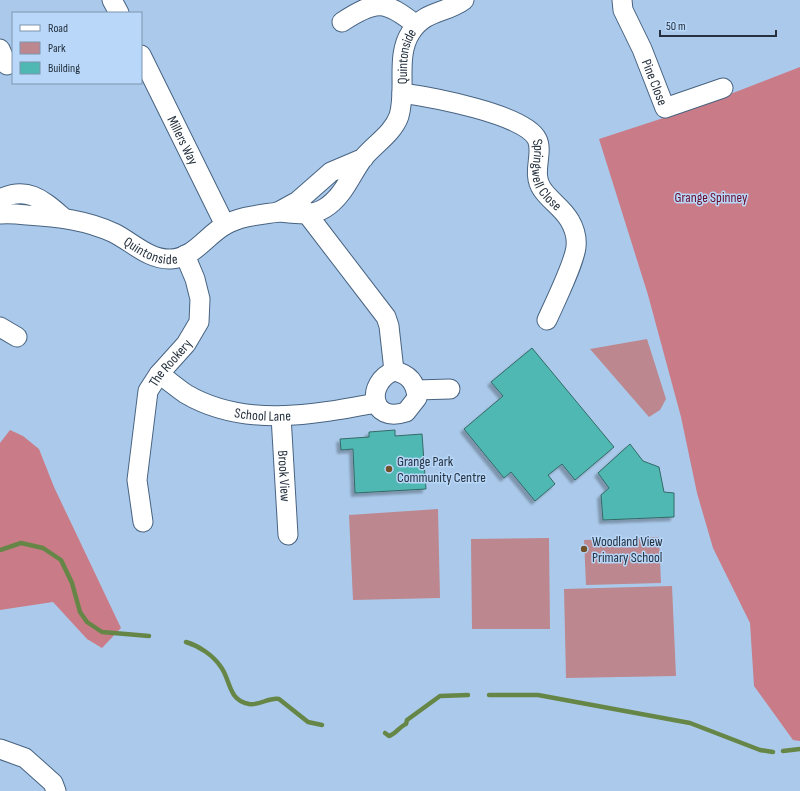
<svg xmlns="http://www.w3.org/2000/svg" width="800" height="791" viewBox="0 0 800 791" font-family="'Sofia Sans Condensed',sans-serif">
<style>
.green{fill:#bc878e}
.forest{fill:#c97c87}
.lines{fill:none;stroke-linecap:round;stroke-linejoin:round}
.stream{stroke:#668647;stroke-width:4.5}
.building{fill:#4fb8b3;stroke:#346a67;filter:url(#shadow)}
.minor-casing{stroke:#486381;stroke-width:21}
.minor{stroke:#fff;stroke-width:19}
.poi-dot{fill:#725128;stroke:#b8d7f9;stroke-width:1.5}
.labels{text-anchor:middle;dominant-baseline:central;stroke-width:3;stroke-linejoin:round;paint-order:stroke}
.street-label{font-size:14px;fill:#25313e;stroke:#b8d7f9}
.park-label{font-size:14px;fill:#690927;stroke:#b8d7f9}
.poi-label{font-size:14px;fill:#25313e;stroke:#b8d7f9;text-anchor:start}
</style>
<defs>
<filter id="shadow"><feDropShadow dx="-3.5" dy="3.5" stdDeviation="1" flood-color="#0004"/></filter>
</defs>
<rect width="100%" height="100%" fill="#abcaeb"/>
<!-- green -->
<g class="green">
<path d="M647 339 666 399 660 410 649 417 590 349Z"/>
<path d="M438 509 440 598 353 600 349 515Z"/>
<path d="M659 537 661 583 586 585 584 540Z"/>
<path d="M549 538 550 629H472L471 539Z"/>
<path d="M672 586 676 676 566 678 564 589Z"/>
</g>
<!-- forest -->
<g class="forest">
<path d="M800 67V741L793 740 754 686 750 623 713 548 697 493 681 417 648 295 599 139 694 108Z"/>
<path d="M10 430 23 436 39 449 54 487 121 628 102 648 87 639 53 602 0 610V443Z"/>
</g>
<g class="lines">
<!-- stream -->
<g class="stream">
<path d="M0 550 21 543 43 548 61 560 72 583 80 612 87 622 102 632 149 636"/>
<path d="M186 642C199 646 213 655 221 667 231 681 228 700 249 704 259 706 269 697 279 699L308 722 322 725"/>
<path d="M489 695H538L690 723 760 750 773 752"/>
<path d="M385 733 389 736C396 734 399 727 406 724L407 720 440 696 468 695"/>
<path d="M783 751 800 749"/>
</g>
</g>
<!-- building -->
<g class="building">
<path d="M532 348 614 447 575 480 562 464 548 475 555 484 535 501 511 472 504 478 464 429 503 396 491 382Z"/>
<path d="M395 430V436L422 434 426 489 355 493 353 449 341 450 340 439 369 437V432Z"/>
<path d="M630 444 643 461 659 467 664 492 674 493V517L603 520 601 495 609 488 598 473Z"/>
</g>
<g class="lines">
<!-- minor casing -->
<g class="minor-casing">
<g id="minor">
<path d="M112 0 119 13"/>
<path id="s1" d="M622 0 623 10 642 49 665 108 723 88"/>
<path d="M342 22C376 0 385 0 416 25"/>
<path d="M0 49 7 65"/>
<path id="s2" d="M141 55 225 225"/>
<path id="s3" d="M402 93C430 97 525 114 537 139 544 153 531 173 542 189 550 201 563 208 570 221 574 228 577 238 576 247 574 264 555 302 547 320"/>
<path id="s4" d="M364 158 331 172 298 201 278 212C294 213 311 217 325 208 344 196 351 174 364 157 375 144 393 133 399 116 407 89 395 56 411 32 425 10 445 14 464 0"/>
<path d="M0 199C28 185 44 201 64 218"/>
<path d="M301 206 386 317 389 326 394 371"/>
<path id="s5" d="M0 214C9 213 18 214 27 215 58 217 86 220 114 233 132 242 149 260 171 259 194 258 207 235 225 225 241 216 259 215 278 212"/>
<path d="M0 327 17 337"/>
<path d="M394 371C409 374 416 383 417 398L406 412C369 424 366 382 394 371Z"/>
<path id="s6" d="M159 374C168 380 177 388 186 394 244 428 313 415 376 403"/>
<path d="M416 390 450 389"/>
<path id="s7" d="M281 416 288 535"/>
<path id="s8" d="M143 522 137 480 148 391 159 374 186 344 199 322 200 299 195 279 185 255"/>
<path d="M0 749 25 758 53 783 56 791"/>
</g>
</g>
<!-- minor -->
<use href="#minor" class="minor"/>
</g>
<!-- markers -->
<g class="poi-dot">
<circle cx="389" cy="469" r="4"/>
<circle cx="584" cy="549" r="4"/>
</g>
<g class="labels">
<!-- street labels -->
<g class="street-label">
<text stroke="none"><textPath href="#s4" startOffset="330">Quintonside</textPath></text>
<text stroke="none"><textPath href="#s1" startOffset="89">Pine Close</textPath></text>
<text stroke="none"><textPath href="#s2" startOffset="95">Millers Way</textPath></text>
<text stroke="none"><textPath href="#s3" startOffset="184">Springwell Close</textPath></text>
<text stroke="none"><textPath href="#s5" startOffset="158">Quintonside</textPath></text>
<text stroke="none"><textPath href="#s8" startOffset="168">The Rookery</textPath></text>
<text stroke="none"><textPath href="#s6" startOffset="114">School Lane</textPath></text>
<text stroke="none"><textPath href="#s7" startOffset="60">Brook View</textPath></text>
</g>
<!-- park labels -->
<g class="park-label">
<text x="711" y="197">Grange Spinney</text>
</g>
<!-- poi labels -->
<g class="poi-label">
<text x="397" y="461">Grange Park<tspan x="397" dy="16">Community Centre</tspan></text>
<text x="592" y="541">Woodland View<tspan x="592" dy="16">Primary School</tspan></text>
</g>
</g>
<!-- legend -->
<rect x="12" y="12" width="130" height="72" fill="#b8d7f9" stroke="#7d95ae"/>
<rect x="20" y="25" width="20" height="6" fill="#ffffff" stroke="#7d95ae"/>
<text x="48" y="32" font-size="12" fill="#25313e">Road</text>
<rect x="20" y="42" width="20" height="12" fill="#bc878e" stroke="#7d95ae"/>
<text x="48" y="52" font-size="12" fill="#25313e">Park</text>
<rect x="20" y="62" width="20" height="12" fill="#4fb8b3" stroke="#7d95ae"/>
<text x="48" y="72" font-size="12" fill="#25313e">Building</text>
<!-- scale -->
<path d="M660 30v6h116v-6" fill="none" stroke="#25313e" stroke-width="2"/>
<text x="666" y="30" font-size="12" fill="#25313e" stroke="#b8d7f9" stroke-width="3" paint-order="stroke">50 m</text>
</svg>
